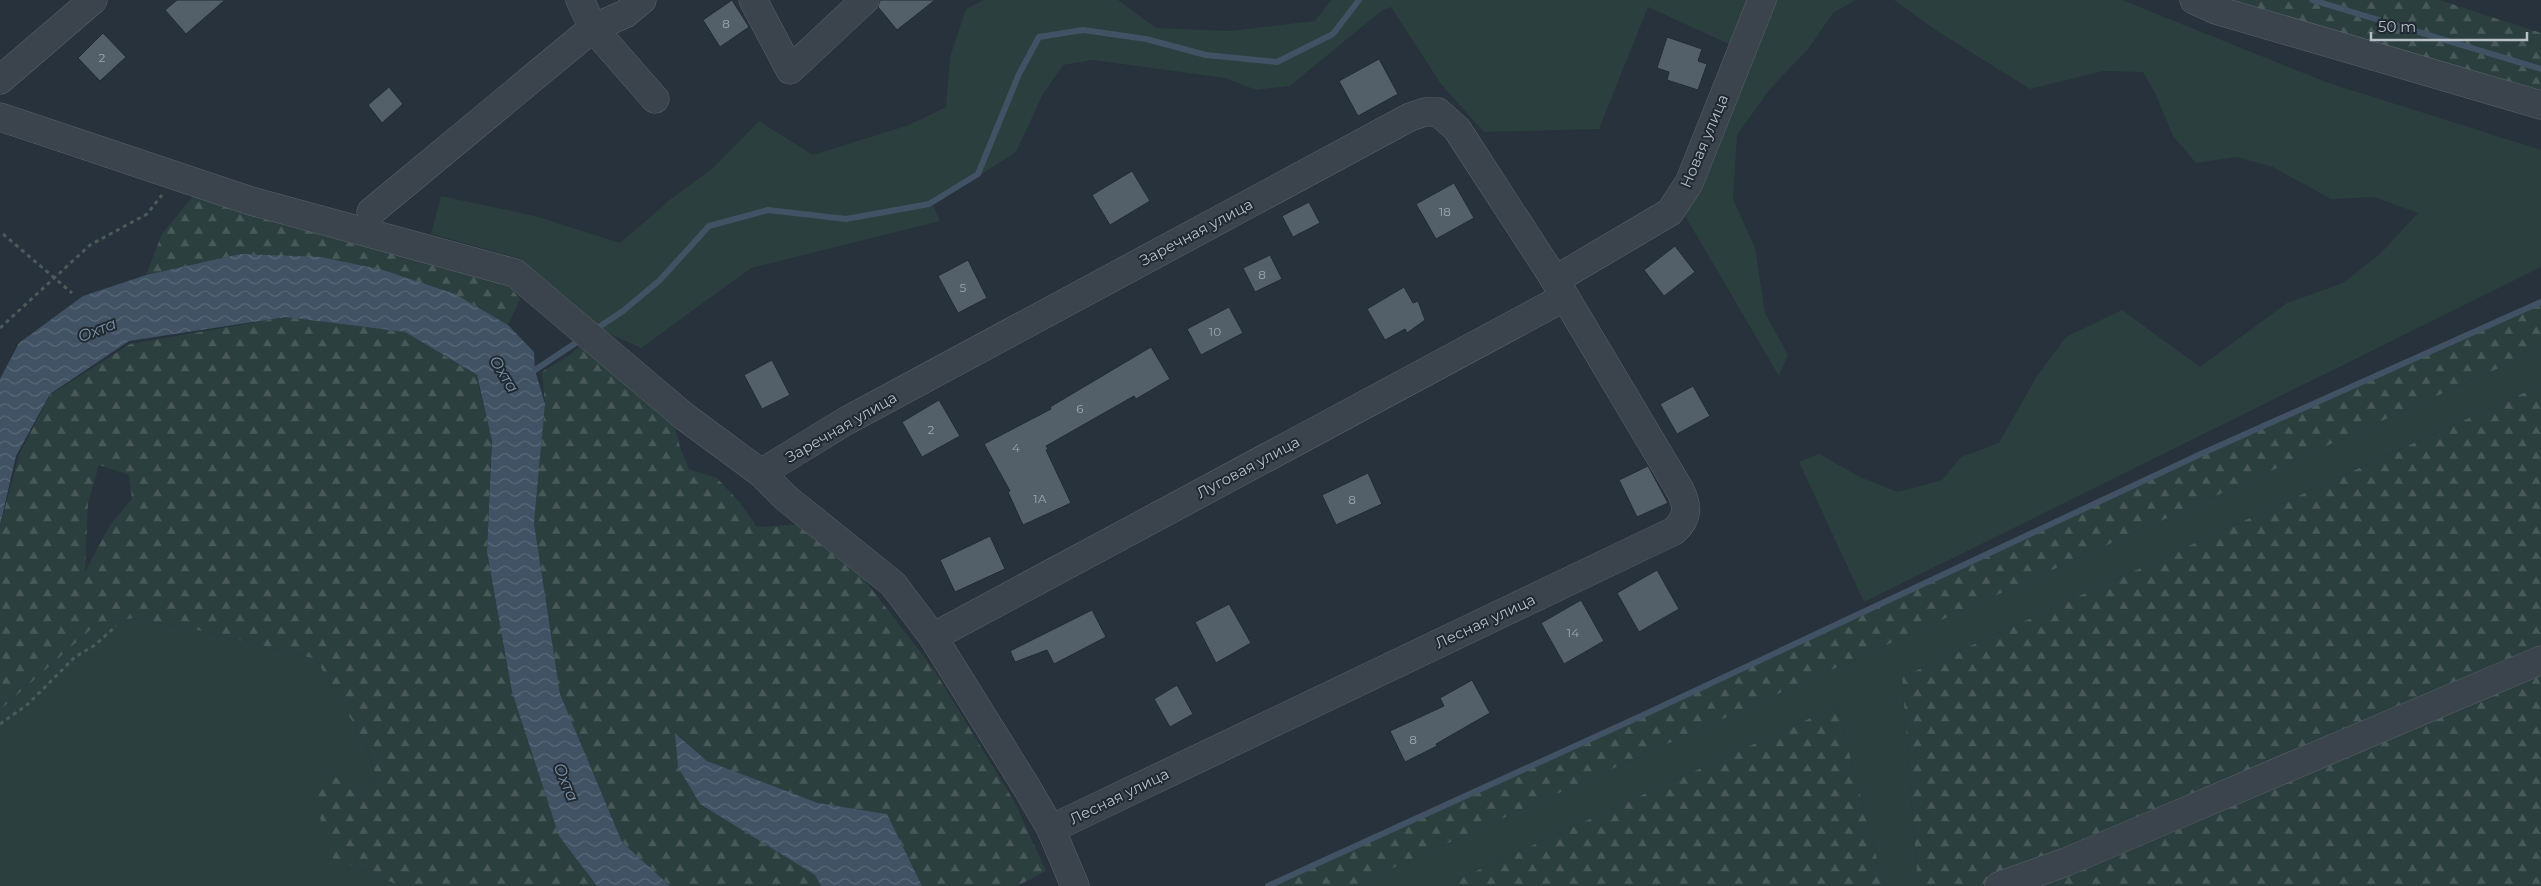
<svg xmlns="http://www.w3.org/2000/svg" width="2541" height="886" viewBox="0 0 2541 886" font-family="Montserrat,sans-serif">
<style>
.grass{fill:#2b3f3e}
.forest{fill:url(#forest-firs);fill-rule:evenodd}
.water{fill:url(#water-waves)}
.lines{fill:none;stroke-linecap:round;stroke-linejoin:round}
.stream{stroke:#405263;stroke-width:6}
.building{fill:#535f69;stroke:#222b33}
.minor-casing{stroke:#59626a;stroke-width:29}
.path{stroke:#4a5b5c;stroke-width:3;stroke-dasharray:4 4;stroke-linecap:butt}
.minor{stroke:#3b444c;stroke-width:28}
.labels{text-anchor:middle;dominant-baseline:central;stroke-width:4;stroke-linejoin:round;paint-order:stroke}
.number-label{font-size:12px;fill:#9ea7b0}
.street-label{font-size:15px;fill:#b7bfc7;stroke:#202931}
.water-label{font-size:16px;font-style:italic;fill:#7c93a7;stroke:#202931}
</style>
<defs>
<pattern id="forest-firs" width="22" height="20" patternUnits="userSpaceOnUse" patternTransform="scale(1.25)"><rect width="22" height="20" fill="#2b3f3e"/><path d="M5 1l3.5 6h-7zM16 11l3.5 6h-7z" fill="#485958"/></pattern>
<pattern id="water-waves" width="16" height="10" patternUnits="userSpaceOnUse" patternTransform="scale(1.25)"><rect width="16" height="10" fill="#405263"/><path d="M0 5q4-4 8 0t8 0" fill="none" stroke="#596978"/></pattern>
</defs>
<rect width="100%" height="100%" fill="#28323c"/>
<!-- grass -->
<g class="grass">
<path d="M984 0H1118L1156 28 1230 31 1315 21 1331 0H1856L1833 13 1808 49 1770 89 1737 135 1733 199 1755 248 1765 313 1788 355 1779 376 1674 197 1731 45 1648 7 1599 129 1484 132 1441 84 1391 7 1381 11 1290 86 1256 90 1225 78 1093 60 1063 65 1043 94 1016 152 933 205 940 221 751 268 641 348 597 328 571 301 518 258 431 234 441 196 535 216 620 243 671 199 713 168 759 121 813 155 909 125 946 107 950 57 966 9Z"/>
<path d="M1894 0H2122L2326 82 2541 150V267L1864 602 1799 462 1819 454 1860 477 1898 492 1942 480 1961 457 1999 443 2037 376 2066 337 2122 310 2200 367 2287 303 2343 283 2380 254 2418 213 2374 197 2331 199 2273 167 2237 157 2196 163 2173 136 2155 93 2143 72 2103 71 2030 89 1937 31Z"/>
<path d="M2541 349V385L1902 677 1918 886H1884L1837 706 1443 886H1353Z"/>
<path d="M134 618 202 631 316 659 366 745 376 777 361 795 329 772 332 858 401 886H0V710L97 624Z"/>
</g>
<!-- forest -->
<g class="forest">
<path d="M2216 0H2439L2541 33V95Z"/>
<path d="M196 193 504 280 520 299 508 325 455 294 240 254 146 275 162 234Z"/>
<path d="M2541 302V349L1353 886H1268L1641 716 2203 453Z"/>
<path d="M286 317 405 332 476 375 492 440 487 552 512 692 559 836 597 886H401L332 858 311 788 329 772 361 795 376 777 366 745 316 659 202 631 134 618 97 624 0 710V526L19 455 50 395 130 344ZM99 465 129 475 132 499 110 525 85 572 88 503Z"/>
<path d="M583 343 673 420 680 447 689 469 717 478 741 504 757 527 802 524 857 570 934 670 1014 801 1046 871 1017 886H922L887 814 818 803 707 761 676 733 678 767 815 875 821 886H670L622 842 560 694 534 523 545 404 542 372 571 354Z"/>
<path d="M2541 385V886H1918L1902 677Z"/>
<path d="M1837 706 1884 886H1443Z"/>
</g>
<!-- water -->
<g class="water">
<path d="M240 254 321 257 383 270 455 294 508 325 534 352 535 370 545 404 534 523 560 694 622 842 670 886H597L559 836 512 692 487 552 492 441 477 375 405 332 286 317 129 341 50 394 16 456 0 525V379L19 343 83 296 146 275Z"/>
<path d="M675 733 707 761 818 803 887 814 922 886H821L815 875 700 804 678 767Z"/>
</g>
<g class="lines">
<!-- stream -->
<g class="stream">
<path d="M2312 0 2541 69"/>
<path d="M593 331 623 311 660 280 709 226 768 210 846 219 929 204 978 174 1019 74 1039 37 1083 30 1146 39 1206 55 1277 62 1333 34 1359 0"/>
<path d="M535 370 583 338"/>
<path d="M1268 886 1641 716 2203 453 2541 302"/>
</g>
</g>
<!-- building -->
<g class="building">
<path d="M177 0H225L186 34 165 10Z"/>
<path d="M732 0 749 27 720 47 703 20Z"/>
<path d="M880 0H935L897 30 878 7Z"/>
<path d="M103 33 126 57 100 81 78 58Z"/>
<path d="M1667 37 1702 49 1698 61 1707 64 1698 90 1667 80 1669 72 1657 68Z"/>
<path d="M1379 59 1398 94 1358 116 1339 81Z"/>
<path d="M389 87 403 104 382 123 368 105Z"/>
<path d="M1132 171 1150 201 1110 225 1092 195Z"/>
<path d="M1454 183 1474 218 1436 239 1416 204Z"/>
<path d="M1309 202 1320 223 1293 237 1282 216Z"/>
<path d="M1675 246 1695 272 1664 296 1644 270Z"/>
<path d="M1270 255 1282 279 1255 292 1243 268Z"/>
<path d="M968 260 987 298 958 313 938 276Z"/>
<path d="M1404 287 1413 303 1418 301 1425 320 1407 333 1405 329 1385 340 1367 309Z"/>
<path d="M1229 307 1243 333 1201 355 1187 329Z"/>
<path d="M1151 347 1170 379 1136 399 1134 396 1046 446 1048 449 1046 450 1071 503 1023 525 1008 492 1010 491 984 444 1051 409 1050 407Z"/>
<path d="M772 360 790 395 762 409 744 375Z"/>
<path d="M1693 386 1710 416 1677 434 1660 404Z"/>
<path d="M939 400 960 436 922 457 902 422Z"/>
<path d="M1648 466 1668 503 1637 517 1619 480Z"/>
<path d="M1368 473 1382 504 1336 525 1322 495Z"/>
<path d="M990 536 1005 569 955 592 940 560Z"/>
<path d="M1657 570 1679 609 1639 632 1617 593Z"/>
<path d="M1581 600 1604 641 1564 664 1541 623Z"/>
<path d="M1229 604 1251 643 1216 663 1195 622Z"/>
<path d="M1092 610 1106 637 1054 664 1047 650 1015 662 1010 651Z"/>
<path d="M1472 680 1490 713 1436 744 1437 746 1405 762 1390 731 1444 706 1440 698Z"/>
<path d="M1177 685 1193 714 1170 727 1154 699Z"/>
</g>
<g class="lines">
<!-- minor casing -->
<g class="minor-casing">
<g id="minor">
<path d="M580 0 593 28 655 99"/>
<path d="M753 0 790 70 865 0"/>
<path d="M2194 0 2216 10 2541 105"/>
<path d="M0 80 93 0"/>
<path d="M0 117 251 201 515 273 685 417 761 473 786 498 893 584 933 637 1027 788 1051 829 1075 886"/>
<path d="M371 212 593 28 625 14 642 0"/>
<path d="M1555 280 1670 212 1689 183 1762 0"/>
<path d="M761 473 846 421 1410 117 1425 112H1438L1457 129 1555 280 1680 490C1688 506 1689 517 1674 531L1051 829"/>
<path d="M933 637 1563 298"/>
<path d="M1999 886 2066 862 2541 660"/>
</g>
</g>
<!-- path -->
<g class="path">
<path d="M3 234 72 293"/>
<path d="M0 328 90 245 147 214 162 195"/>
<path d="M0 724 27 705 75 657 95 645 116 626"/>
</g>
<!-- minor -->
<use href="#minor" class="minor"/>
</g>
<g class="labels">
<!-- number labels -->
<g class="number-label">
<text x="726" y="23">8</text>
<text x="102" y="57">2</text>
<text x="1445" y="211">18</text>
<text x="1262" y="274">8</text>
<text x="963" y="287">5</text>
<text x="1215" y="331">10</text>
<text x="1080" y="408">6</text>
<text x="931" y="429">2</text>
<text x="1016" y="447">4</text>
<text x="1040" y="498">1А</text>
<text x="1352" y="499">8</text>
<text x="1573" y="632">14</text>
<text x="1413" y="739">8</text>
</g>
<!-- street labels -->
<g class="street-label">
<text transform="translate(1704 141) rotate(-67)">Новая улица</text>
<text transform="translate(1196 232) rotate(-28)">Заречная улица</text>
<text transform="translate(841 427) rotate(-30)">Заречная улица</text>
<text transform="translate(1248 467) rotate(-28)">Луговая улица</text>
<text transform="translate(1485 621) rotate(-25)">Лесная улица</text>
<text transform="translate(1119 796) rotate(-26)">Лесная улица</text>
</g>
<!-- water labels -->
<g class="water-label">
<text transform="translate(97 330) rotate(-22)">Охта</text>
<text transform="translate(504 374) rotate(58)">Охта</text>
<text transform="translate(566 782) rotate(67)">Охта</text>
</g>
</g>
<!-- scale -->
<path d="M2371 32v8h156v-8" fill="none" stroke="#b7bfc7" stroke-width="2.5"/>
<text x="2378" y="32" font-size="15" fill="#b7bfc7" stroke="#202931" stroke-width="4" paint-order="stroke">50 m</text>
</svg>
